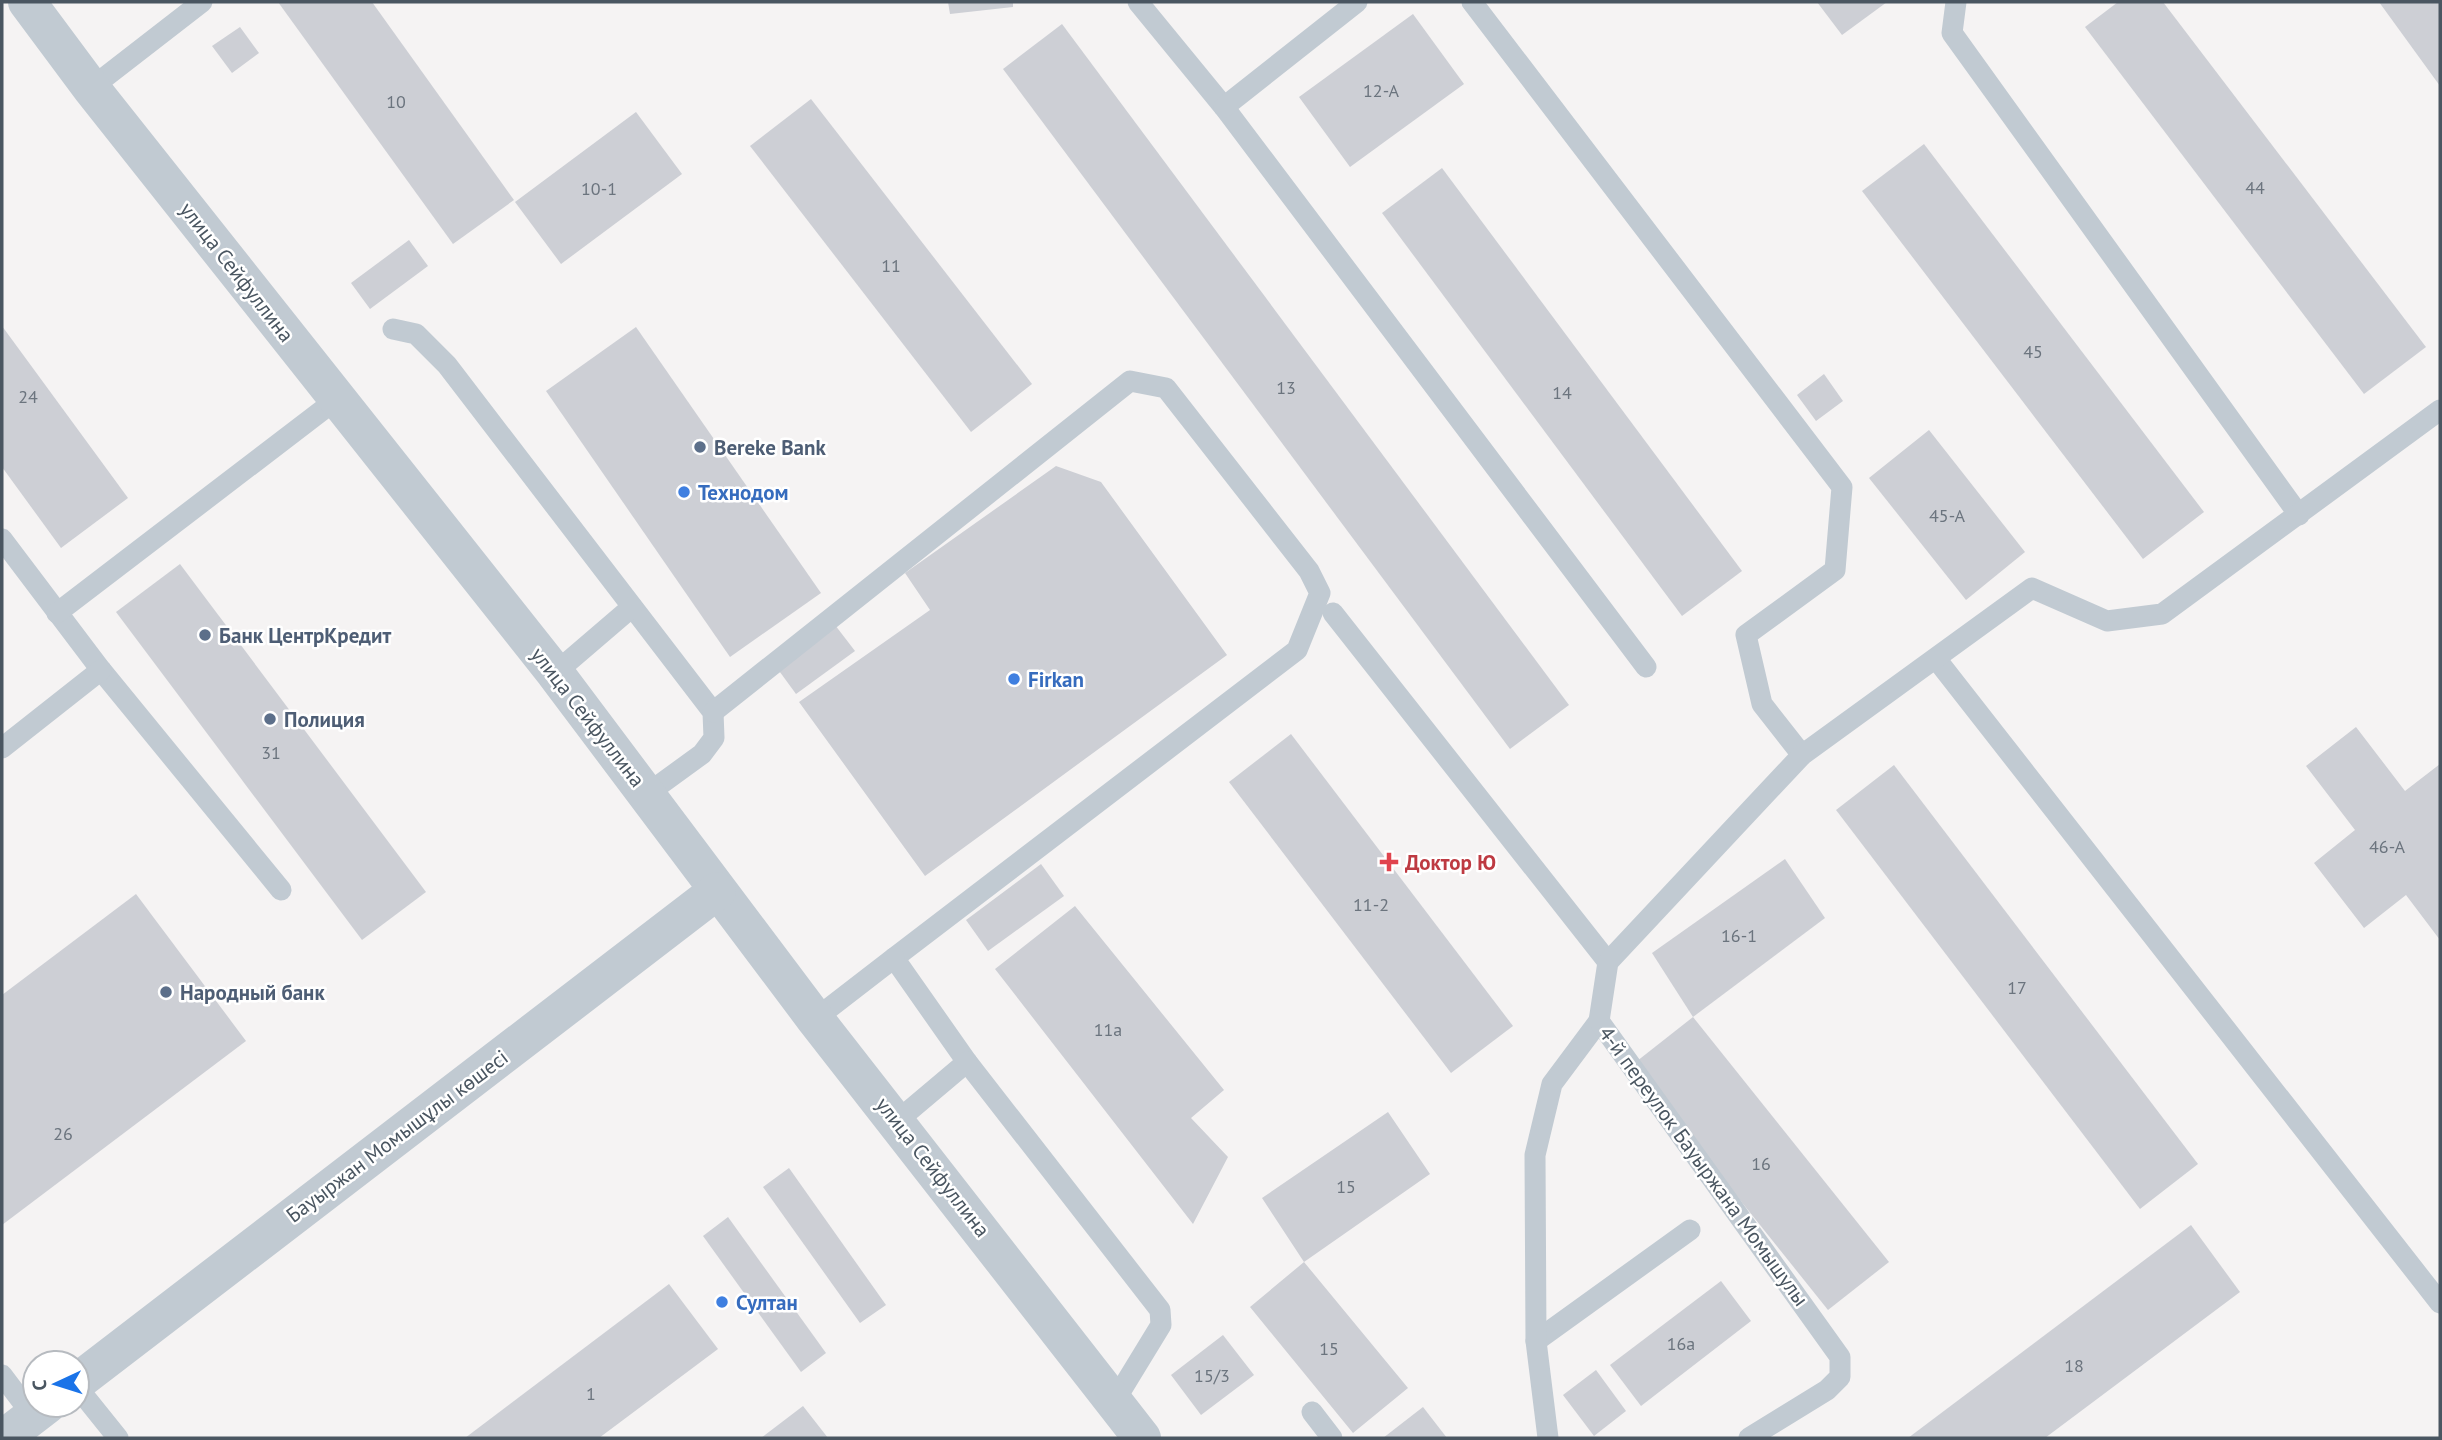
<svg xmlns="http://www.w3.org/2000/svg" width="2442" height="1440" viewBox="0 0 2442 1440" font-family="'PT Sans',sans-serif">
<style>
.building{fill:#cdcfd5}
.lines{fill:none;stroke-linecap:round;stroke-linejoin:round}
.service{stroke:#c1cad2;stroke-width:21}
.tertiary{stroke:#c1cad2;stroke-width:38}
.service-dot{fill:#5c6f8a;stroke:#fff;stroke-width:2.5}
.shop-dot{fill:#3f7fe0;stroke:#fff;stroke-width:2.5}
.health-dot{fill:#e0444e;stroke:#fff;stroke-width:2.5}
.labels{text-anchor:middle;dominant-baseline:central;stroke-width:5;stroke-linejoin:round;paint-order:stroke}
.number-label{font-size:18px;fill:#6b747e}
.street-label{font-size:21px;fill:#4a5661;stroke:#fff}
.service-label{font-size:21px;font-weight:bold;fill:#4e5e75;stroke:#fff;text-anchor:start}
.shop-label{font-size:21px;font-weight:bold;fill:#366cbe;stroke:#fff;text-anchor:start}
.health-label{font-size:21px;font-weight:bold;fill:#be3a42;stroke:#fff;text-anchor:start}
</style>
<rect width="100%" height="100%" fill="#f5f3f3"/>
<!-- building -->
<g class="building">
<path d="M278 2H372L514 200 453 244Z"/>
<path d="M948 2H1013V7L950 14Z"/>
<path d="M1817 2H1887L1842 35Z"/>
<path d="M2118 2H2163L2426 347 2364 394 2085 27Z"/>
<path d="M2379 2H2440V86Z"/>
<path d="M1413 14 1464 84 1350 167 1299 97Z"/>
<path d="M1062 24 1569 705 1510 749 1003 69Z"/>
<path d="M240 27 259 53 232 73 212 46Z"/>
<path d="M811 99 1032 384 971 432 750 146Z"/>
<path d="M636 112 682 174 561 264 515 202Z"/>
<path d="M1924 144 2204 512 2143 559 1862 191Z"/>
<path d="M1442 168 1742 571 1682 616 1382 213Z"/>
<path d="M409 240 428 266 370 309 351 283Z"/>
<path d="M2 326 128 498 61 548 2 467Z"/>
<path d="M636 327 821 593 730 657 546 391Z"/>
<path d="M1824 374 1843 401 1816 421 1797 395Z"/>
<path d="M1929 430 2025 552 1966 600 1869 478Z"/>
<path d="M1056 466 1101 482 1227 655 925 876 799 702 930 610 905 573Z"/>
<path d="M180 564 426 892 362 940 116 612Z"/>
<path d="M835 625 855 651 796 694 777 668Z"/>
<path d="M2356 727 2405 791 2440 764V940L2406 895 2364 928 2314 863 2355 830 2306 766Z"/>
<path d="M1291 734 1513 1026 1451 1073 1229 782Z"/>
<path d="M1894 765 2198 1164 2140 1209 1836 810Z"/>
<path d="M1785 859 1825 918 1693 1017 1652 953Z"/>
<path d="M1041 864 1064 896 988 951 966 920Z"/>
<path d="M136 894 246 1041 2 1225V995Z"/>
<path d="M1075 906 1224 1090 1191 1118 1228 1157 1193 1224 995 969Z"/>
<path d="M1693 1017 1889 1262 1828 1310 1632 1065Z"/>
<path d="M1388 1112 1430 1174 1304 1262 1408 1388 1353 1433 1250 1307 1304 1262 1262 1198Z"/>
<path d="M789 1168 886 1305 860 1323 763 1187Z"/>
<path d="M728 1217 826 1353 801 1372 703 1236Z"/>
<path d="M2191 1225 2240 1292 2045 1438H1908Z"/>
<path d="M1721 1281 1751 1321 1641 1406 1610 1365Z"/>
<path d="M669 1284 718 1349 599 1438H465Z"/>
<path d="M1223 1335 1254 1375 1201 1415 1171 1375Z"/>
<path d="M1596 1370 1626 1411 1594 1436 1563 1395Z"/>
<path d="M803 1406 828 1438H761Z"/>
<path d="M1423 1407 1447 1438H1383Z"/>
</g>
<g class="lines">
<!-- service -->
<g class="service">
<path d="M1138 2 1224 107 1646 667"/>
<path d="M1472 2 1842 487 1835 570 1746 635 1762 704 1802 755"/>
<path d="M1956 2 1952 33 2299 515"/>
<path d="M91 88 202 2"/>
<path d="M1224 107 1357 2"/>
<path d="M393 329 416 334 447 365 713 712 714 738 702 754 647 794"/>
<path d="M2 539 101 670 281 890"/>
<path d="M57 613 337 399"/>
<path d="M1333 613 1608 962"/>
<path d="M1937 660 2440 1303"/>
<path d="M555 673 632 607"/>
<path d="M713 712 1130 381 1166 388 1309 571 1320 593 1297 650 894 958 967 1062 1160 1310 1161 1325 1114 1402"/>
<path d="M2 748 101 670"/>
<path d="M815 1019 894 958"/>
<path d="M897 1121 967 1062"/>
<path d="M1536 1341 1690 1230"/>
<path d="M2 1375 33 1416"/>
<path d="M77 1387 118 1438"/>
<path d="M1312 1412 1332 1438"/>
<path d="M1548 1438 1536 1341 1535 1155 1552 1084 1599 1021"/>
<path d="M1749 1438 1827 1390 1840 1377V1357L1599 1021 1608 962 1802 755 2032 588 2107 621 2162 614 2440 410"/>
</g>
<!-- tertiary -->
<g class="tertiary">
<path d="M27 2 91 88 555 673 815 1019 1142 1438"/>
<path d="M77 1382 717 891"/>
<path d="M4 1438 47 1405"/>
</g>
</g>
<!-- markers -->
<g class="service-dot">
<circle cx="700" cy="447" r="7"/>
<circle cx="205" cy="635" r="7"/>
<circle cx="270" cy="719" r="7"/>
<circle cx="166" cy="992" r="7"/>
</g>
<g class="shop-dot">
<circle cx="684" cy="492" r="7"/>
<circle cx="1014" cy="679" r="7"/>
<circle cx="722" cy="1302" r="7"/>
</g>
<path class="health-dot" d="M1385.5 851.5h7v7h7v7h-7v7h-7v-7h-7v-7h7z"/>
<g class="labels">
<!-- number labels -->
<g class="number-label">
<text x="1381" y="90">12-А</text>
<text x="396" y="101">10</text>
<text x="2255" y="187">44</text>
<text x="599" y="188">10-1</text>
<text x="891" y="265">11</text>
<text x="2033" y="351">45</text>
<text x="1286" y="387">13</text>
<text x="1562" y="392">14</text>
<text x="28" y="396">24</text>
<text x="1947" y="515">45-А</text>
<text x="271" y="752">31</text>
<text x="2387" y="846">46-А</text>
<text x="1371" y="904">11-2</text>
<text x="1739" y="935">16-1</text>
<text x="2017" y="987">17</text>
<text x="1108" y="1029">11а</text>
<text x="63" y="1133">26</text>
<text x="1761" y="1163">16</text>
<text x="1346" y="1186">15</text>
<text x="1681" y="1343">16а</text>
<text x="1329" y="1348">15</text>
<text x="2074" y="1365">18</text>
<text x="1212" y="1375">15/3</text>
<text x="591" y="1393">1</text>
</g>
<!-- street labels -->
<g class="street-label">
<text transform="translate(237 272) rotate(52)">улица Сейфуллина</text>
<text transform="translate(588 717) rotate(52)">улица Сейфуллина</text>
<text transform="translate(397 1136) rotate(-37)">Бауыржан Момышұлы көшесі</text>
<text transform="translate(1704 1166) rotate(54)">4-й переулок Бауыржана Момышулы</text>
<text transform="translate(933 1167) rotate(52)">улица Сейфуллина</text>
</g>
<!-- service labels -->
<g class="service-label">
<text x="714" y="447">Bereke Bank</text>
<text x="219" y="635">Банк ЦентрКредит</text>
<text x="284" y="719">Полиция</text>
<text x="180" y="992">Народный банк</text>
</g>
<!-- shop labels -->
<g class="shop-label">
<text x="698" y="492">Технодом</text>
<text x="1028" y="679">Firkan</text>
<text x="736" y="1302">Султан</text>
</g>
<!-- health labels -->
<g class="health-label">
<text x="1405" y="862">Доктор Ю</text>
</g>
</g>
<!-- border -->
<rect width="2442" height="1440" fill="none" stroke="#4a5661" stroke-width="7"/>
<!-- north arrow -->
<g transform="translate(56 1384) rotate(266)"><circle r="33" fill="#ffffff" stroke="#b7bbc0" stroke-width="2"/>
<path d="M0-5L12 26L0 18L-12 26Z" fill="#1a73e8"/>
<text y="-10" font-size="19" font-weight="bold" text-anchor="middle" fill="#4a5661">С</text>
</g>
</svg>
